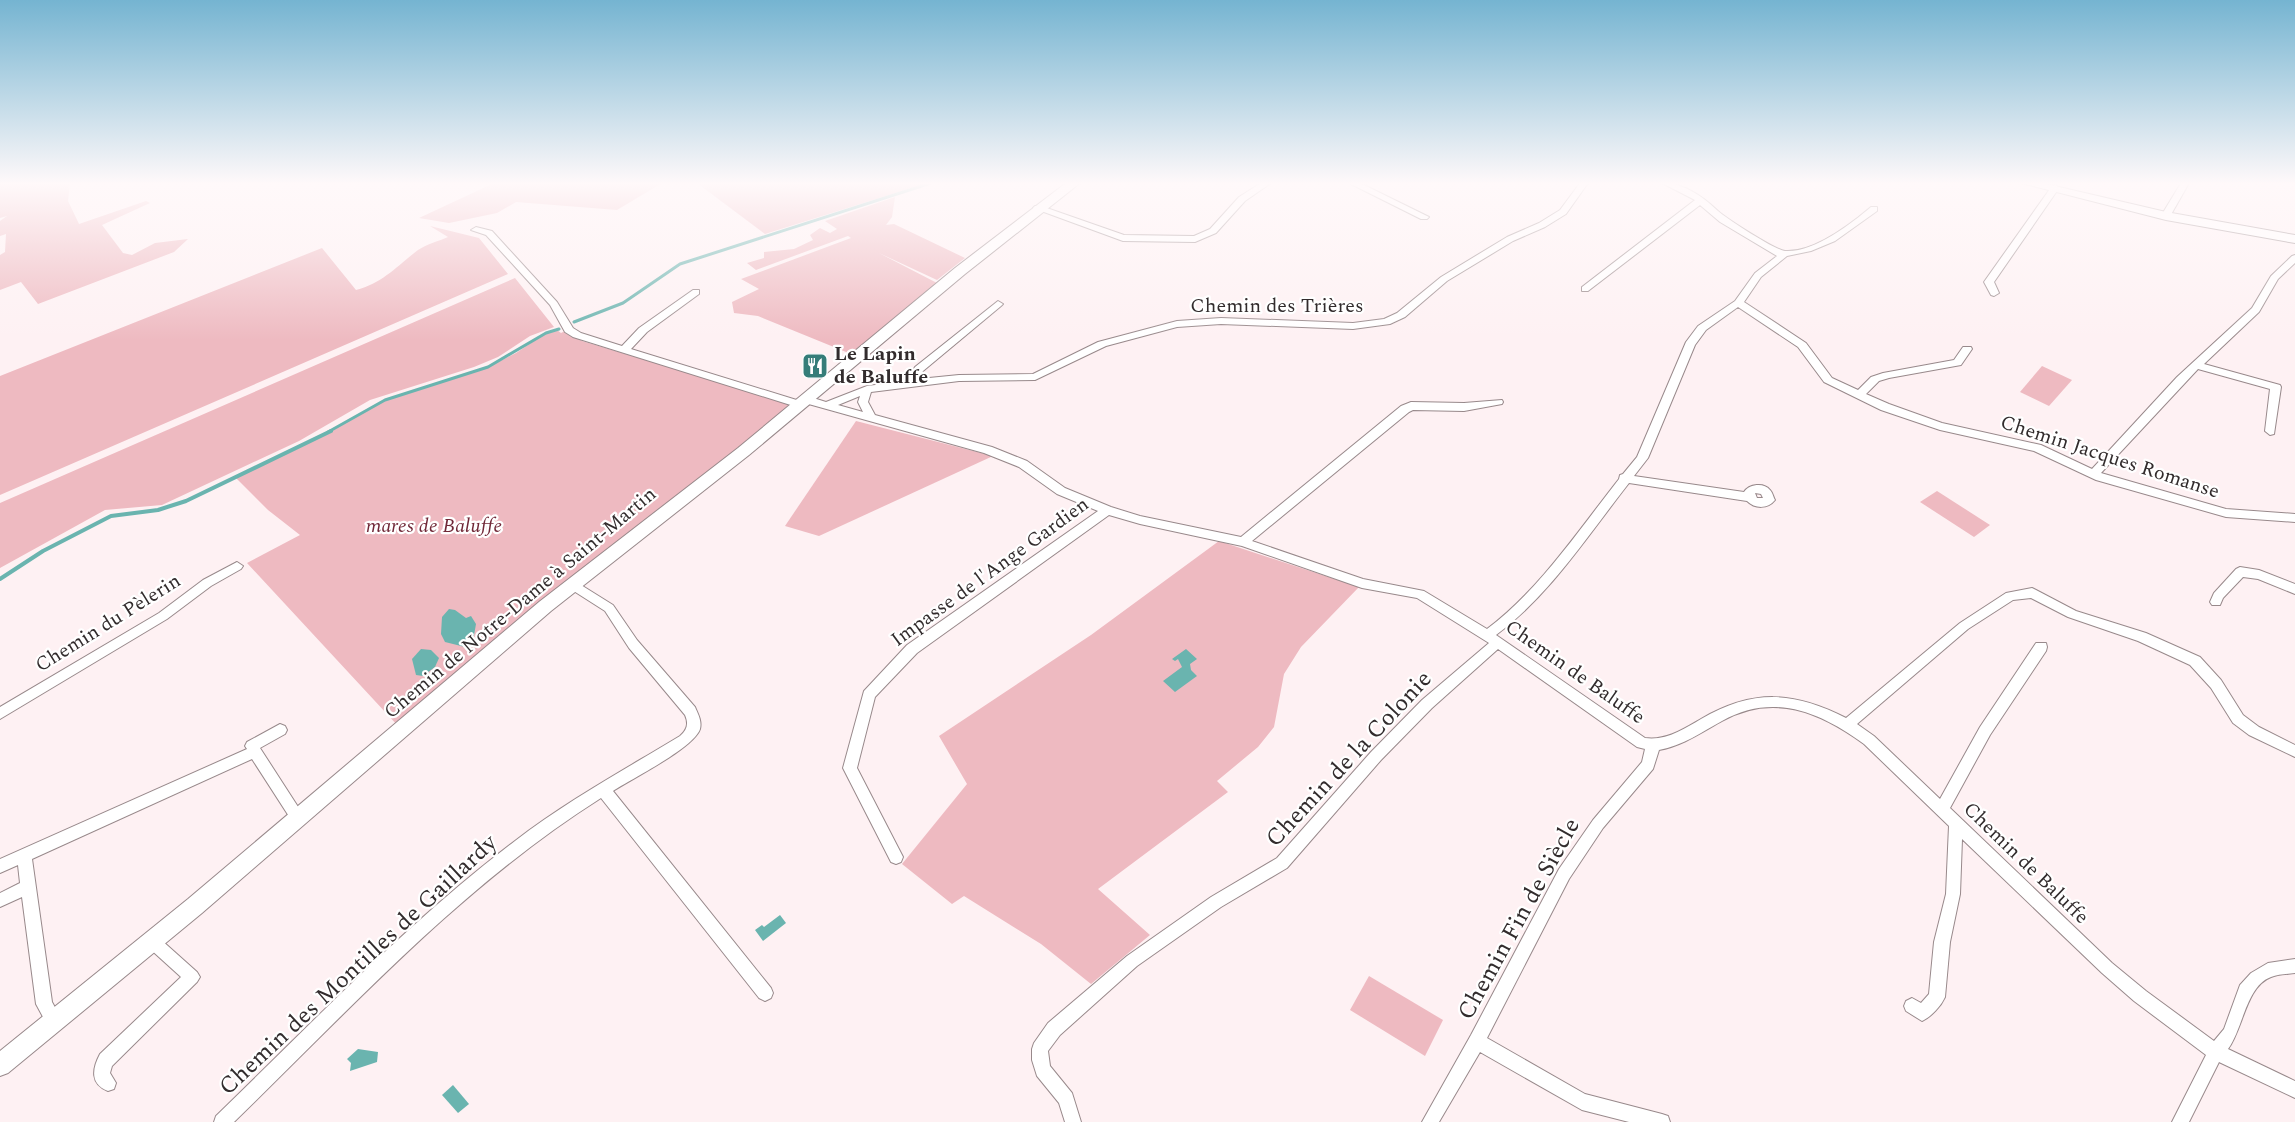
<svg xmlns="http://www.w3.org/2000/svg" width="2295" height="1122" viewBox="0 0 2295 1122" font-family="Spectral,serif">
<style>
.green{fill:#eebac1}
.water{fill:#6ab4af}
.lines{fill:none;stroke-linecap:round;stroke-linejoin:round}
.stream-far1{stroke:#6ab4af;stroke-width:3}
.stream{stroke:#6ab4af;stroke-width:4}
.street-casing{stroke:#98898b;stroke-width:2}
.secondary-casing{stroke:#98898b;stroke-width:2}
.street{fill:#fff;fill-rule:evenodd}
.secondary{fill:#fff;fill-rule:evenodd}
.labels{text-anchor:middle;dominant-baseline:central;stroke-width:4.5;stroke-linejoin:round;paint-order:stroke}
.street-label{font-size:20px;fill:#322c2d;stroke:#fff}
.poi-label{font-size:20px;font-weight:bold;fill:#322c2d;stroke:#fff;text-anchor:start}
.park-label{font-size:20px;font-style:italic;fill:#702737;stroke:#fff}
.near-street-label{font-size:24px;fill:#322c2d;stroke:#fff}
</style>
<rect width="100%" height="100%" fill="#fef1f3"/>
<!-- green -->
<g class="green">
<path d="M0 183H70L68 201 79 224 146 201 150 203 102 225 123 253 132 255 155 243 188 239 174 252 38 304 21 282 0 290V255L5 252 6 234 0 236V221L7 216 0 218Z"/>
<path d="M494 183H662L617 210 516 202 497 213 449 223 419 218Z"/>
<path d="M697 183H927L765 234Z"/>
<path d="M895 197 892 217 886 225 894 224 965 258 937 280 879 253 937 283 851 354 758 316 734 313 732 302 759 289 741 279 851 238 848 236 756 270 747 263 764 258V252L794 249 813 240 810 235 820 228 830 233 837 229 825 221Z"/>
<path d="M430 226 479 238 508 274 0 495V376L322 248 356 290C383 283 397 266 418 250 427 244 439 241 448 237Z"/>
<path d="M515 278 554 327 530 336 498 357 474 367 370 400 299 441 162 505 105 510 0 568V503Z"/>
<path d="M557 330 561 333 565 331 582 341 792 404 399 727 247 563 300 535 268 510 235 477 309 443 385 400 488 367 516 353 546 333Z"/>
<path d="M2042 366 2072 380 2049 406 2020 392Z"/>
<path d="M856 421 993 456 819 536 785 526Z"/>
<path d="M1937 491 1990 525 1974 537 1920 502Z"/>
<path d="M1219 541 1359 587 1301 647 1284 674 1274 727 1258 747 1217 781 1228 792 1098 889 1150 935 1091 984 1041 944 964 896 952 904 902 864 967 784 939 736 1091 635Z"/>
<path d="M1369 976 1443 1020 1425 1056 1350 1010Z"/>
</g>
<!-- water -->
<g class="water">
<path d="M449 609 455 610 466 618 471 616 476 624 473 641 465 647 445 642 441 634 442 617Z"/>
<path d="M421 649 431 650 439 658 435 667 423 676 416 675 412 659Z"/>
<path d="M1186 649 1197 659 1190 664 1191 670 1197 676 1175 692 1163 681 1182 667 1178 659 1175 661 1172 659Z"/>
<path d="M780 915 786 923 763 941 755 930 762 925 764 927Z"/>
<path d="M358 1049 378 1052 377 1062 350 1071 351 1063 347 1059Z"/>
<path d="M453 1085 469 1104 458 1113 442 1095Z"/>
</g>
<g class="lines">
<!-- stream-far1 -->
<g class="stream-far1">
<path d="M574 322 623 303 680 264 931 183"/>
<path d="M328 432 385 400 488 367 546 333 559 329"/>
</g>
<!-- stream -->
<path class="stream" d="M0 579 43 551 111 516 158 510 186 501 331 431"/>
<!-- street casing -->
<g class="street-casing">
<g id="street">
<path d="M1261 183H1271L1245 201 1216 233 1195 242 1123 241 1033 208 1035 206H1041L1124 235 1194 236 1210 229 1239 197Z"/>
<path d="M1349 183H1360L1429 217 1427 219H1421Z"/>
<path d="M1580 183H1588L1566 214 1545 227 1513 241 1447 281 1405 317 1390 324 1353 329 1221 324 1177 327 1106 346 1035 380 959 381 871 392 868 402 875 415 992 447 1027 461 1065 488 1111 507 1140 516 1241 537 1401 406 1411 402 1464 403 1502 400 1503 402 1502 404 1464 411 1413 410 1409 412 1252 541 1363 579 1424 591 1487 629C1540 589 1578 531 1619 479L1620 475 1623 474 1637 457 1686 342 1698 326 1735 301 1755 273 1777 256 1720 222 1700 205 1588 291H1582V287L1695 200 1662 183C1684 183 1702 196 1718 211 1727 219 1775 250 1785 251 1813 253 1851 224 1871 207H1877V211L1835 241 1811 251 1787 256 1761 277 1744 302 1806 343 1832 378 1858 390 1871 377 1883 373 1954 360 1963 347H1971L1972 349 1961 365 1889 378 1879 381 1866 394 1889 404 1942 423 2041 445 2092 469 2177 377 2252 308 2271 276 2292 256 2295 255V263L2278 279 2259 312 2204 364 2280 385 2281 387 2274 434 2270 435 2265 431 2270 389 2198 369 2101 473 2226 509 2295 514V522L2226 517 2096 480 2034 451 1940 430 1881 410 1824 382 1798 347 1738 307 1706 330 1695 345 1648 458 1634 476 1744 492C1749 484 1764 482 1770 490 1773 493 1773 497 1775 500 1768 509 1755 509 1747 501L1629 483C1588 535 1550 595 1496 635L1645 738C1666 741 1684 729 1701 719 1753 689 1793 691 1846 718L1960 623 2006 593 2032 588 2036 590 2076 611 2146 633 2200 657 2221 680 2243 715 2259 727 2295 745V757L2249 735 2233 723 2211 688 2190 665 2138 641 2068 617 2031 598 2013 600 1968 629 1857 724 1874 736 1940 799 1980 727 2036 643H2046L2047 647 2046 651 1990 735 1950 808 2112 963 2146 991 2214 1041 2224 1029 2240 985 2251 973 2268 963 2295 959V973C2288 974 2278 974 2271 977 2246 986 2243 1029 2228 1049L2295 1081V1098L2219 1062 2189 1122H2172L2206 1055 2134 1001 2102 973 1962 839 1960 894 1950 942 1945 997C1941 1006 1931 1017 1922 1021L1906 1011 1904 1006 1906 1001 1912 998 1921 1003 1929 994 1934 942 1946 894 1949 826 1864 744C1820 712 1773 692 1722 721 1702 732 1682 746 1659 750L1653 769 1603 828 1569 879 1487 1038 1585 1094 1662 1114 1668 1116 1670 1122H1629L1582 1110 1480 1052 1439 1122H1422L1471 1035 1559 869 1593 820 1642 762 1645 749 1637 747 1498 649 1432 708 1381 760 1287 868 1221 907 1137 966 1060 1035 1048 1051 1050 1066 1072 1093 1081 1122H1065L1059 1103 1037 1076 1032 1060V1049L1034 1043 1048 1023 1127 956 1211 897 1277 858 1371 752 1422 700 1489 643 1417 598 1362 588 1242 546 1140 524 1109 515 917 653 875 697 857 768 903 857 901 862 896 864 891 862 843 768 864 691 907 645 1098 511 1057 494 1019 467 984 453 805 403V407H797L573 337 565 332 550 305 486 235 471 230 476 227 492 231 557 302 573 328 581 333 622 346 639 328 693 290H699V294L647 332 631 349 803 402V398L807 396 826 402 867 386 908 381 915 367 998 301 1003 304 1001 306 923 371 919 379 959 375 1033 374 1098 342 1177 321 1221 318 1353 323 1384 319 1397 313 1441 277 1507 237 1539 223 1560 210ZM860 396 858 402 863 412 838 405ZM1755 493 1761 494 1763 498H1757Z"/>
<path d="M2181 183H2189L2169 218H2163L2161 216Z"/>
<path d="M2055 185 2059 188 1994 282 1999 293 1994 296 1991 295 1984 282 2052 186Z"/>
<path d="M237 562 243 566 241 569 211 586 167 619 0 719V707L159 613 203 580Z"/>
<path d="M2240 567 2259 570 2295 584V594L2258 579 2243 577 2223 598 2220 605H2212L2210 602 2214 593 2236 569Z"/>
<path d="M573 580 613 605 637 640 695 707C698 714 702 721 700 729 694 748 631 779 613 791L771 988 773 993 771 998 765 1001 759 998 601 798C463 885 351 1008 234 1122H214L216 1116C313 1022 407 923 515 841 567 801 624 770 680 736 687 730 689 724 685 715L629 648 605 611 569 588 567 585 569 582Z"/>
<path d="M280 724 285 726 287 730 285 734 260 748 302 813 304 817 302 821 297 823 292 821 252 759 32 859 52 1002 63 1022 61 1028 55 1030 49 1028 36 1004 22 897 0 907V893L20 883 18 865 0 873V859L247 749 245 746 247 742Z"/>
<path d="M154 936 159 938 197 972 200 977 197 982 112 1066 110 1073 116 1083 114 1089 108 1091C90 1084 92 1069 100 1054L181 977 149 948 146 943 149 938Z"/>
</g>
</g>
<!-- secondary casing -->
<g class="secondary-casing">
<g id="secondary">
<path d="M1066 183H1080L965 274 749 455 551 611 202 913 8 1073 0 1076V1051L188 899 539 602 738 448 955 268Z"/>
<path d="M2021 183H2042L2166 212 2295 235V243L2166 220Z"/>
</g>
</g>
<!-- street -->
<use href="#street" class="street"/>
<!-- secondary -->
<use href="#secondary" class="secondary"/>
</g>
<!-- sky -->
<linearGradient id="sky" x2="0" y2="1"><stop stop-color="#75b4d1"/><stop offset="0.54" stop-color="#fff9fa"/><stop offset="1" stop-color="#fff9fa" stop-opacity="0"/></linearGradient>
<rect width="2295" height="340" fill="url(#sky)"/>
<!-- icons -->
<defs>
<g id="restaurant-square" transform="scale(1.35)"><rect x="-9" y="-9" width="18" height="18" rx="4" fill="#357d79" stroke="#fff"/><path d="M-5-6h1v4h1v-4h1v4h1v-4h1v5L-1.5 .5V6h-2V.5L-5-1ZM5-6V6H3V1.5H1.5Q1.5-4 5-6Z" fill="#fff"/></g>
</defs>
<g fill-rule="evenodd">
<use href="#restaurant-square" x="815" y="366"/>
</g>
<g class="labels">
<!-- street labels -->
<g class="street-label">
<text x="1277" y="306">Chemin des Trières</text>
<text transform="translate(2110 457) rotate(18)">Chemin Jacques Romanse</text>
<text transform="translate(990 572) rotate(-36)">Impasse de l'Ange Gardien</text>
<text transform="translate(520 603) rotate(-40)">Chemin de Notre-Dame à Saint-Martin</text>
<text transform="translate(108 623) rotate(-32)">Chemin du Pèlerin</text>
<text transform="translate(1575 672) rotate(35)">Chemin de Baluffe</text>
<text transform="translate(2026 863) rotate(44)">Chemin de Baluffe</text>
</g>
<!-- poi labels -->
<g class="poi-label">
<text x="834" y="354">Le Lapin<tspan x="834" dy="23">de Baluffe</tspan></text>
</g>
<!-- park labels -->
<g class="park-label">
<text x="434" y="526">mares de Baluffe</text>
</g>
<!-- near-street labels -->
<g class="near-street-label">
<text transform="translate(1349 759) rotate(-47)">Chemin de la Colonie</text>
<text transform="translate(1519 919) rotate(-61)">Chemin Fin de Siècle</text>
<text transform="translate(358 965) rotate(-43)">Chemin des Montilles de Gaillardy</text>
</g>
</g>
</svg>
